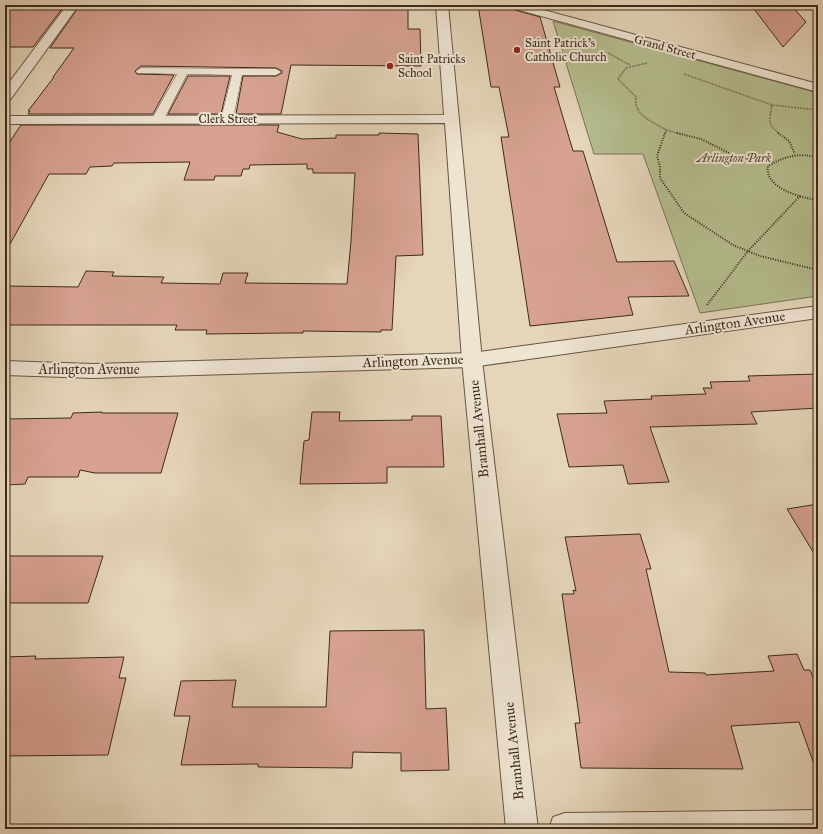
<svg xmlns="http://www.w3.org/2000/svg" width="823" height="834" viewBox="0 0 823 834" font-family="'IM FELL Great Primer',serif">
<style>
.green{fill:#b5bd8f;stroke:#797456}
.building{fill:#d7a292;stroke:#3d2a1d}
.lines{fill:none;stroke-linecap:round;stroke-linejoin:round}
.service-casing{stroke:#675544;stroke-width:1}
.minor-casing{stroke:#675544;stroke-width:2}
.tertiary-casing{stroke:#675544;stroke-width:2}
.path-far1{stroke:#3d2a1d;stroke-width:1.5;stroke-dasharray:0.5 1;stroke-linecap:butt}
.path{stroke:#3d2a1d;stroke-width:2;stroke-dasharray:1 1.5;stroke-linecap:butt}
.service{fill:#eee4d2;fill-rule:evenodd}
.minor{fill:#eee4d2;fill-rule:evenodd}
.tertiary{fill:#eee4d2;fill-rule:evenodd}
.poi-dot{fill:#8f2418;stroke:#eee4d2;stroke-width:1.5}
.labels{text-anchor:middle;dominant-baseline:central;stroke-width:4;stroke-linejoin:round;paint-order:stroke}
.far-poi-label{font-size:12px;fill:#3d2a1d;stroke:#eee4d2;text-anchor:start}
.far-street-label{font-size:12px;fill:#3d2a1d;stroke:#eee4d2}
.far-park-label{font-size:12px;font-style:italic;fill:#554734;stroke:#eee4d2}
.street-label{font-size:14px;fill:#3d2a1d;stroke:#eee4d2}
</style>
<rect width="100%" height="100%" fill="#e5d5ba"/>
<filter id="stains"><feTurbulence type="fractalNoise" baseFrequency=".005" numOctaves="4"/><feColorMatrix values="0 0 0 0 .2 0 0 0 0 .09 0 0 0 0 .02 0 0 0 .5 -.17"/></filter>
<radialGradient id="worn" r=".72"><stop offset=".6" stop-color="#630" stop-opacity="0"/><stop offset="1" stop-color="#630" stop-opacity=".3"/></radialGradient>
<!-- green -->
<path class="green" d="M553 21 818 93V296L700 313 643 154H594Z"/>
<!-- building -->
<g class="building">
<path d="M5 5H65L33 47H5Z"/>
<path d="M80 5H408V29H420L421 66 291 65 281 114H236L243 76H276L282 73V71L276 68 141 66 135 71 137 74 174 75 153 114H28L30 111H28L54 77H53L74 48H50Z"/>
<path d="M478 5H504L508 8 540 17 560 87H554L573 151H583L617 262 674 261 689 296 628 297 633 315 530 326 501 137H509L499 87H491Z"/>
<path d="M751 5H791L806 22 783 47Z"/>
<path d="M188 76H230L221 114H168Z"/>
<path d="M21 125H279L277 132 302 139 336 138V135H379V133L418 134 423 255 396 256 392 330H381V332L303 331V333H288L206 334 207 330H175L177 325H5V286L78 287 86 271 114 272 112 276 164 277 161 283 220 284 223 273H248L245 283 347 284 351 241 355 173H313V169H307V164L250 165 249 169H243L241 176H215L214 180H184L190 162 114 163 112 166 90 167 86 174H49L5 253V149Z"/>
<path d="M818 374V408L751 412 757 424 650 427 669 482 628 484 623 465 569 467 557 414 607 413 604 401 652 399 651 396 706 394 703 388H712L710 382 750 381 748 376Z"/>
<path d="M102 412V413H178L161 473H95L80 470 78 477H28L25 484 5 485V419L71 418 73 413Z"/>
<path d="M312 412H340L339 421 412 420V416H441L444 467H387V483L300 484 304 441 309 440Z"/>
<path d="M818 504V560L787 509Z"/>
<path d="M640 534 651 569H646L669 672 705 673 706 675 774 671 768 656 797 654 804 670H810L818 689V766L815 767 799 722 731 726 743 769 581 768 575 723H580L562 594H574L573 590 576 591 565 537Z"/>
<path d="M5 556H103L88 603H5Z"/>
<path d="M424 630 426 709 446 708 449 770 401 771V753L353 752 352 768 258 767V764L181 765 190 716H174L181 681 236 680 232 707H326L330 631Z"/>
<path d="M36 656 35 659 124 657 119 678H126L108 755 5 756V657Z"/>
</g>
<g class="lines">
<!-- service casing -->
<g class="service-casing">
<path id="service" d="M141 68 276 69 281 72 276 75H242L233 119 227 122 221 119 232 75 187 74 164 119 158 122 152 119 177 74 137 73 136 71Z"/>
</g>
<!-- minor casing -->
<g class="minor-casing">
<g id="minor">
<path d="M67 5H79L10 100 5 101V88Z"/>
<path d="M436 5H448L482 360 538 829H506L462 360 445 123 5 124V116L444 115Z"/>
<path d="M818 810V829H549L553 817 565 813Z"/>
</g>
</g>
<!-- tertiary casing -->
<g class="tertiary-casing">
<g id="tertiary">
<path d="M506 5H525L818 84V92L508 7Z"/>
<path d="M818 306V318L472 367 93 378 5 375V361L93 364 472 353Z"/>
</g>
</g>
<!-- path-far1 -->
<g class="path-far1">
<path d="M608 53 630 65"/>
<path d="M647 63 626 68 618 79 636 97C633 115 653 122 666 130L665 134"/>
<path d="M684 74 772 105 818 110"/>
<path d="M772 105C770 119 766 124 780 134"/>
<path d="M666 130 681 134"/>
</g>
<!-- path -->
<g class="path">
<path d="M665 133 657 156 660 167V178L684 213 733 245 760 256 818 270"/>
<path d="M677 133 701 139 735 156 755 161 774 162"/>
<path d="M778 133 789 141 795 154"/>
<path d="M818 157C798 153 785 156 768 166 764 188 801 198 818 200"/>
<path d="M707 305 748 251 800 196"/>
</g>
<!-- service -->
<use href="#service" class="service"/>
<!-- minor -->
<use href="#minor" class="minor"/>
<!-- tertiary -->
<use href="#tertiary" class="tertiary"/>
</g>
<!-- markers -->
<g class="poi-dot">
<circle cx="517" cy="50" r="4"/>
<circle cx="390" cy="66" r="4"/>
</g>
<g class="labels">
<!-- far-poi labels -->
<g class="far-poi-label">
<text x="525" y="43">Saint Patrick's<tspan x="525" dy="14">Catholic Church</tspan></text>
<text x="398" y="59">Saint Patricks<tspan x="398" dy="14">School</tspan></text>
</g>
<!-- far-street labels -->
<g class="far-street-label">
<text transform="translate(665 47) rotate(15)">Grand Street</text>
<text x="228" y="119">Clerk Street</text>
</g>
<!-- far-park labels -->
<g class="far-park-label">
<text x="734" y="158">Arlington Park</text>
</g>
<!-- street labels -->
<g class="street-label">
<text transform="translate(735 323) rotate(-8)">Arlington Avenue</text>
<text transform="translate(413 361) rotate(-2)">Arlington Avenue</text>
<text x="89" y="369">Arlington Avenue</text>
<text transform="translate(479 429) rotate(-96)">Bramhall Avenue</text>
<text transform="translate(514 751) rotate(-96)">Bramhall Avenue</text>
</g>
</g>
<!-- margin -->
<rect width="823" height="834" fill="none" stroke="#e5d5ba" stroke-width="20"/>
<rect x="6" y="6" width="811" height="822" fill="none" stroke="#3d2a1d" stroke-width="2"/>
<rect x="10" y="10" width="803" height="814" fill="none" stroke="#3d2a1d"/>
<rect width="100%" height="100%" filter="url(#stains)"/>
<rect width="100%" height="100%" fill="url(#worn)"/>
</svg>
